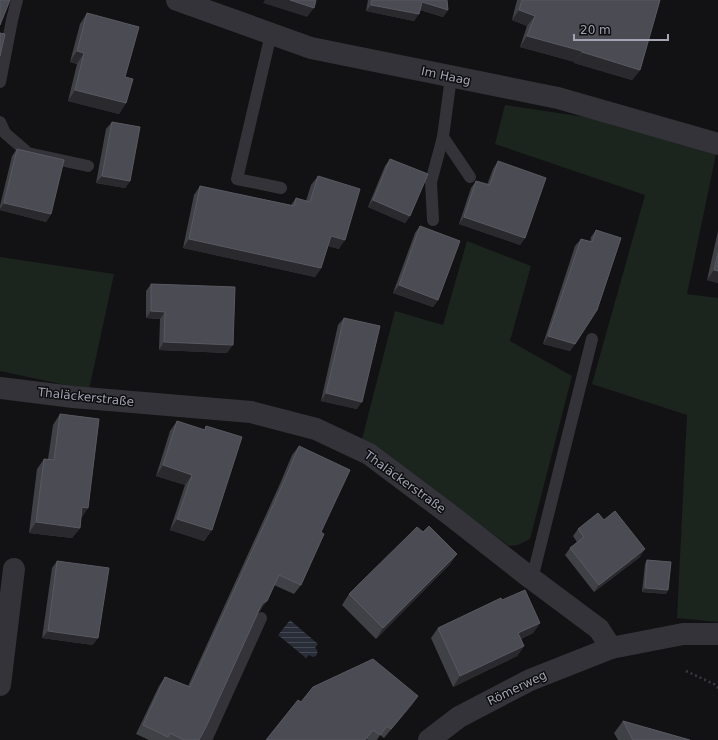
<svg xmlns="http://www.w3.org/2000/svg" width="718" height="740" viewBox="0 0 718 740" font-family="'DejaVu Sans',sans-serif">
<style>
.grass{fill:#1c241e}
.water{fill:url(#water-rules)}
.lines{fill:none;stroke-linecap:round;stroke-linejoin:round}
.path{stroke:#393940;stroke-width:2.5;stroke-dasharray:2 3;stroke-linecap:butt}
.service{stroke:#333339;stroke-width:12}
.minor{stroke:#333339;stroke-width:22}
.wall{fill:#404147}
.shaded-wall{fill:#29292e}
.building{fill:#4b4b53;stroke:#595962}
.labels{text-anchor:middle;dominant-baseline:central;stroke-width:3;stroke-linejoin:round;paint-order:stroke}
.street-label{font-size:12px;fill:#a3a5b5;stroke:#0d0d0f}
</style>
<defs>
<pattern id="water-rules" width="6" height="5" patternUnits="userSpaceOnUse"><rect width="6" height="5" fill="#282d38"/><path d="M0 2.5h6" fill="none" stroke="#444853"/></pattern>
</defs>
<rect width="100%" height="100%" fill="#121214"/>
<!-- grass -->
<g class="grass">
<path d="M505 105 619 122 716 154 687 294 718 298V622L677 618 687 415 592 384 645 195 495 144Z"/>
<path d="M467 241 531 266 510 341 572 376 530 539 518 545 509 546 362 439 395 311 443 325Z"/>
<path d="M0 257 114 274 89 390 0 371Z"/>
</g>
<!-- water -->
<path class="water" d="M290 620 318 644 315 648C318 650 318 653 316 656L313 657 309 655 306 658 278 635Z"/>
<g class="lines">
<!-- path -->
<path class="path" d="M686 671 714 684 718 688"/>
<!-- service -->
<g class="service">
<path d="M271 34 237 179 281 188"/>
<path d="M451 77 443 137 470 177"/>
<path d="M0 82 12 20 17 0"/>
<path d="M0 122 5 133 28 153 88 166"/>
<path d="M433 220 431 182 443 137"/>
<path d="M532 579 592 339"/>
<path d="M206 740 261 618"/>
</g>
<!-- minor -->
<g class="minor">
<path d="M177 0 311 48 558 98 718 144"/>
<path d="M0 388 73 397 251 412 316 429 369 454 449 514 532 579 599 629 611 648 683 634H718"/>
<path d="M0 685 14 569"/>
<path d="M429 740 459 717 530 680 611 648"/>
</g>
</g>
<!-- wall -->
<g class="wall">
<path d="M368 0H447L448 10 443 17 420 10 414 21 366 11Z"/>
<path d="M517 0H660L640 70 632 80 574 63 575 62 520 47 527 26 512 20Z"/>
<path d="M87 13 126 103 119 114 68 101 77 64 70 62 80 24Z"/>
<path d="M112 122 130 181 125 188 96 183 106 129Z"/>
<path d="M17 149 51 214 46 222 0 210V206L12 156Z"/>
<path d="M390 159 410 216 405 223 368 207 385 166Z"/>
<path d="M498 161 525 238 520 245 459 224 471 188 476 181 487 185 493 169Z"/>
<path d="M318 176 339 249 328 246 321 268 315 277 183 248 194 195 200 186 291 205 296 198 306 201 311 185Z"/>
<path d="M420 226 438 300 433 307 393 293 415 233Z"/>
<path d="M596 230 575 344 570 351 543 344 575 246 581 239 590 242 591 237Z"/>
<path d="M718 231V283L707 280Z"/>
<path d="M151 284 227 353 159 350 160 319 146 318V291Z"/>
<path d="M344 318 357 409 321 401 338 325Z"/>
<path d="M60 414 81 519 80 528 72 538 29 533 37 469 44 459H48L53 425Z"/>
<path d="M177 421 204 430 206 426 212 530 204 541 170 530 185 485 156 476 170 431Z"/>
<path d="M299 446 321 532 301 585 294 594 274 585 260 611H258L199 740H149L136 734 159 686 165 677 188 686 279 486 292 455Z"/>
<path d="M604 520 640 557 594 592 565 555 570 548 577 542 573 536 578 529Z"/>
<path d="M423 532 457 554 450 564 376 639 342 605 349 594Z"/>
<path d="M647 560 668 590 666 594 642 592 645 564Z"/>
<path d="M57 561 93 645 42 638 52 568Z"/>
<path d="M540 623 533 633 521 639 524 646 517 656 453 687 431 638 438 628Z"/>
<path d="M418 696 412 705 384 738 380 735 377 740H368L301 702Z"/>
<path d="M623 721 690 740H618L614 733Z"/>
</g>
<!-- shaded-wall -->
<g class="shaded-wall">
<path d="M265 0H290L314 8 307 17 263 3Z"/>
<path d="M422 2 448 10 443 17 417 9Z"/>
<path d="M371 5 419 14 414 21 366 11Z"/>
<path d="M519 10 535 16 527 26 512 20Z"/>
<path d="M527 36 582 51 575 62 520 47Z"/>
<path d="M77 51 84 53 77 64 70 62Z"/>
<path d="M582 52 640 70 632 80 574 63Z"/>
<path d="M75 90 126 103 119 114 68 101Z"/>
<path d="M102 176 130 181 125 188 96 183Z"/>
<path d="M373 200 410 216 405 223 368 207Z"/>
<path d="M4 203 51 214 46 222 0 210V209Z"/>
<path d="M464 217 525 238 520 245 459 224Z"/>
<path d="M331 236 345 240 339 249 325 245Z"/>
<path d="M189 239 321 268 315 277 183 248Z"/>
<path d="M714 270 718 271V283L707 280Z"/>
<path d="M399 285 438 300 433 307 393 293Z"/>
<path d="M151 311 165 312 160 319 146 318Z"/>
<path d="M548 336 575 344 570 351 543 344Z"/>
<path d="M164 342 233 345 227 353 159 350Z"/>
<path d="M326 393 362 402 357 409 321 401Z"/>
<path d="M163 465 192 475 185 485 156 476Z"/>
<path d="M82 507 88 508 81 519Z"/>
<path d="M177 519 212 530 204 541 170 530Z"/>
<path d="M36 522 80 528 72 538 29 533Z"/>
<path d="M645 549 640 557 594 592 599 585Z"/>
<path d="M457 554 450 564 376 639 383 628Z"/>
<path d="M645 588 668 590 666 594 642 592Z"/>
<path d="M267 601 260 611 256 612 263 603Z"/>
<path d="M540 623 533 633 511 643 518 633Z"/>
<path d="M48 631 98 638 93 645 42 638Z"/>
<path d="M524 646 517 656 453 687 460 676Z"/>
<path d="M418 696 412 705 384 738 391 729Z"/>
</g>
<!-- building -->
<g class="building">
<path d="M0 0H10L0 25Z"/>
<path d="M290 0H316L314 8Z"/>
<path d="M372 0H447L448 10 422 2 419 14 371 5Z"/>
<path d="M522 0H660L640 70 582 52V51L527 36 535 16 519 10Z"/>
<path d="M87 13 139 27 125 77 133 79 126 103 75 90 84 53 77 51Z"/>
<path d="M0 33 5 34 0 56Z"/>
<path d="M112 122 140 127 130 181 102 176Z"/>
<path d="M17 149 64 160 51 214 4 203Z"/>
<path d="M390 159 428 174 410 216 373 200Z"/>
<path d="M498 161 546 178 525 238 464 217 476 181 490 185Z"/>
<path d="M318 176 360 189 345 240 331 236 321 268 189 239 200 186 294 206 296 198 310 202Z"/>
<path d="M420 226 460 241 438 300 399 285Z"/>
<path d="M596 230 621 238 597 310 575 344 548 336 581 239 592 242Z"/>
<path d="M718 253V271L714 270Z"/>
<path d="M151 284 235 287 233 345 164 342 165 312 151 311Z"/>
<path d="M344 318 380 326 362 402 326 393Z"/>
<path d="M60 414 99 419 88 508 82 507 80 528 36 522 44 459 54 460Z"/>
<path d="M177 421 205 430 206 426 242 437 212 530 177 519 192 475 163 465Z"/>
<path d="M299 446 350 470 321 532 324 534 301 585 279 575 267 601 263 603 261 606 206 727 199 740H184L170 733 168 737 143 725 165 677 190 687 286 477Z"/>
<path d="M615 511 645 549 599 585 570 548 584 537 578 529 598 513 604 520Z"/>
<path d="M429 526 457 554 383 628 349 594 417 527 423 532Z"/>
<path d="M647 560 671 562 668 590 645 588Z"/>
<path d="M57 561 109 568 98 638 48 631Z"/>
<path d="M525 590 540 623 518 633 524 646 460 676 438 628 501 598 502 600Z"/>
<path d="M373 659 418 696 391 729 387 726 380 735 373 730 365 740H266L298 700 301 702 313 687Z"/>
<path d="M623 721 690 740H633Z"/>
</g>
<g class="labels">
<!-- street labels -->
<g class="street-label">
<text transform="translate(446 76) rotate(12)">Im Haag</text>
<text transform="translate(86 397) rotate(6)">Thaläckerstraße</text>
<text transform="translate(405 482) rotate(36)">Thaläckerstraße</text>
<text transform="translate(517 688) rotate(-26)">Römerweg</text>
</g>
</g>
<!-- scale -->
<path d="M574 34v6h94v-6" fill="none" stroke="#a3a5b5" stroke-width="2"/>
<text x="580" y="34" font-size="12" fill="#a3a5b5" stroke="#0d0d0f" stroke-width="3" paint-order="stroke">20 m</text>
</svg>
